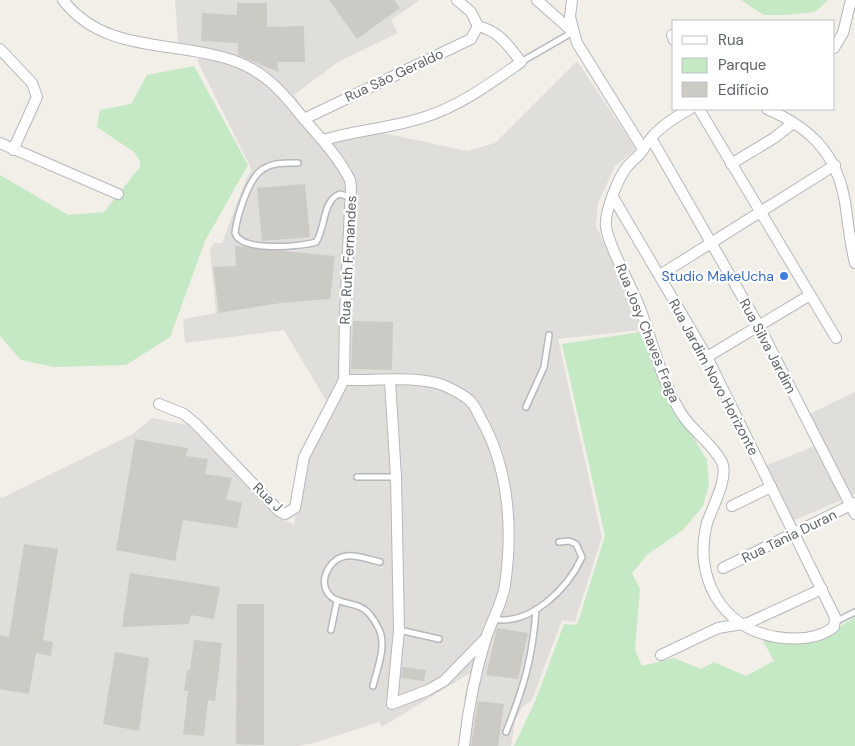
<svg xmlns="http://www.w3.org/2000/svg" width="855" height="746" viewBox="0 0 855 746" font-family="'DM Sans',sans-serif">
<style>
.industrial{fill:#e0deda}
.green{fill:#c5e8c5}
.building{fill:#cccac5}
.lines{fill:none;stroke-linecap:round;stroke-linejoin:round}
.service-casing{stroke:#b5b8bc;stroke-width:8}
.minor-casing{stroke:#b5b8bc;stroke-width:12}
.service{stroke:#fff;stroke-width:5}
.minor{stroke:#fff;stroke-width:10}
.shop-dot{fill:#3f7fe0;stroke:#fff;stroke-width:2}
.labels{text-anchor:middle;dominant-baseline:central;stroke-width:4.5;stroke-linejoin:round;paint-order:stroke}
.street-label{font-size:14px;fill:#5f6368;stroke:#fff}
.shop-label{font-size:14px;fill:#366cbe;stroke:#fff;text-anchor:end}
</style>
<rect width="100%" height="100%" fill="#f1efe8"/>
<!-- industrial -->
<g class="industrial">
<path d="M175 0H420L391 20 398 33 338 62 294 95 311 120 330 140 374 131 467 151 495 143 577 61 636 149 615 166 598 203 596 226 620 277 641 330 558 339 602 537 575 622 562 620 532 700 522 708 515 720 511 746H469L474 702 464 700 470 673 382 727 379 722 314 743 297 746H0V495L2 498 133 434 152 418 188 425 280 518 294 524 310 436 327 402 284 330 185 343 183 319 216 313 210 250 214 243H222L246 179 252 170 197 60 205 51 204 47 178 43Z"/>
<path d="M855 392V494L793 521 765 466 822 443 809 414Z"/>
</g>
<!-- green -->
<g class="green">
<path d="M741 0H827V1L815 12 784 15H764Z"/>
<path d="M194 66 248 165 205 241 170 337 126 365 54 367 21 360 0 336V175L68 215 104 212 140 167V161L134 152 97 127 100 110 131 104 147 75Z"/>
<path d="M640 332 674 413 693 437 707 460 709 484 703 506 683 530 648 554 632 573 640 589 635 649 642 666 674 658 701 669 714 662 746 676 774 661 763 641 801 644 819 640 855 617V746H514L536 699 564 624 577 625 605 536 562 344Z"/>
</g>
<!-- building -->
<g class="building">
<path d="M329 0H394L400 8 357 39Z"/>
<path d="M237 3H267V27L304 26 305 62H277L279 72 238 55V43L201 41 202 13 237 15Z"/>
<path d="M305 184 310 237 262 241 257 188Z"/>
<path d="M235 246 335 256 330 299 281 303 219 313 213 267 236 266Z"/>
<path d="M353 321 393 322 392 370 351 369Z"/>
<path d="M135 439 188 448 186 456 208 459 205 474 232 478 226 499 242 503 237 528 183 520 175 561 116 550Z"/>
<path d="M24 544 58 549 43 640 53 642 51 656 36 653 29 694 0 689V635L9 637Z"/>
<path d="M130 573 220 587 214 619 191 615 189 624 122 627Z"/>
<path d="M237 604H264V745L236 744Z"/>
<path d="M497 628 528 633 518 679 486 675Z"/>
<path d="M194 640 222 643 215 701 208 700 204 736 183 734 188 691H184L187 670H190Z"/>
<path d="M115 652 149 658 139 731 103 724Z"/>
<path d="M402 667 426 670 424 681 401 678Z"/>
<path d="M478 701 504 704 498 746H471Z"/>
</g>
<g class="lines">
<!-- service casing -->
<g class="service-casing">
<g id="service">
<path d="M521 62 573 32"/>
<path d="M298 163C286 163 274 162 263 169 248 178 237 217 235 233 241 252 300 247 316 242 326 228 322 200 340 194L350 197"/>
<path d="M526 407 544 367 549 335"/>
<path d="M357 477H396"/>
<path d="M494 619C531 626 568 588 582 557L576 544 569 541 559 542"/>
<path d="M835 622 855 612"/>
<path d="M331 630 337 601"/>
<path d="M399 630 439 639"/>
<path d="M373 686C377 669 387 646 379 629 375 621 368 610 360 607 347 601 330 604 325 587 322 574 332 558 346 556 356 554 370 560 380 562"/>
<path d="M506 732C524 687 533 656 536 609"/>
</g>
</g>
<!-- minor casing -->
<g class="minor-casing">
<g id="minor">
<path d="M63 0C104 54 174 40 232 60 262 70 280 89 299 113 317 135 337 154 350 180L351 188 345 315 344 380C373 381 416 375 443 385 452 389 461 393 469 400 474 404 478 413 481 419 509 468 513 529 505 585 502 604 492 620 486 638 475 673 468 710 464 746"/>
<path d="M457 0 471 12 478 26"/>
<path d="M537 0 573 32"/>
<path d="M572 0 570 17 577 43 643 149"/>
<path d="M672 35 674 40"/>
<path d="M834 48 843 33 851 0"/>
<path d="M0 49 32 83 37 97 13 150"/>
<path d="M699 109 836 338"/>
<path d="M767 109C811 128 837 154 845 202 848 222 850 243 855 263"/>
<path d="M304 119 471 39 478 26"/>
<path d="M651 138 759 326 855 514"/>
<path d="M323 140C357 130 392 128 425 117 460 106 491 83 521 62 508 45 499 31 478 26"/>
<path d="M0 143 118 194"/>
<path d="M731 164 774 138 793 123"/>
<path d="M613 197 707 357 835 617 834 627C818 639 795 640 776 637 721 628 693 576 707 523 712 508 729 477 722 462 712 443 692 431 681 413 662 382 653 344 641 311 633 288 609 248 606 227 604 213 618 178 627 167 631 162 636 158 640 154 646 146 651 136 659 130 668 121 679 115 690 109"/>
<path d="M660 275 835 165"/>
<path d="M707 357 810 295"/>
<path d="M390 381 396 477 399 630 392 704 428 690 444 681 485 639"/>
<path d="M159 404 184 414 196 424 279 511 285 514 295 508 304 457 344 380"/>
<path d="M732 506 771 487"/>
<path d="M723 568 855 503"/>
<path d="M661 655 718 628 748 623 822 589"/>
</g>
</g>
<!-- service -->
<use href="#service" class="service"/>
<!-- minor -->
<use href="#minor" class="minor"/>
</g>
<!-- markers -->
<circle class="shop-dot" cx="784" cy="276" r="5"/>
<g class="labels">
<!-- street labels -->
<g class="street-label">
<text transform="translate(394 75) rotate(-25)">Rua São Geraldo</text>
<text transform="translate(348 260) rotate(-87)">Rua Ruth Fernandes</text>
<text transform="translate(648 333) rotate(68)">Rua Josy Chaves Fraga</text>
<text transform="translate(768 346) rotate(62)">Rua Silva Jardim</text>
<text transform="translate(714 377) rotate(62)">Rua Jardim Novo Horizonte</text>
<text transform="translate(268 497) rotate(44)">Rua J</text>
<text transform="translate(789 536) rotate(-26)">Rua Tania Duran</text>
</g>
<!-- shop labels -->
<g class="shop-label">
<text x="774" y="276">Studio MakeUcha</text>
</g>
</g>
<!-- legend -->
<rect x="672" y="20" width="162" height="90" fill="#ffffff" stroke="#bfc1c3"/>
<rect x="682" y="36" width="25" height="8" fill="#ffffff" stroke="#bfc1c3"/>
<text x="718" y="45" font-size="15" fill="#5f6368">Rua</text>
<rect x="682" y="58" width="25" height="15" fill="#c5e8c5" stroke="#bfc1c3"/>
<text x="718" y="70" font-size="15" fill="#5f6368">Parque</text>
<rect x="682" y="82" width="25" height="15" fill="#cccac5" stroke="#bfc1c3"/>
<text x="718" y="95" font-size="15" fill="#5f6368">Edifício</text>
</svg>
